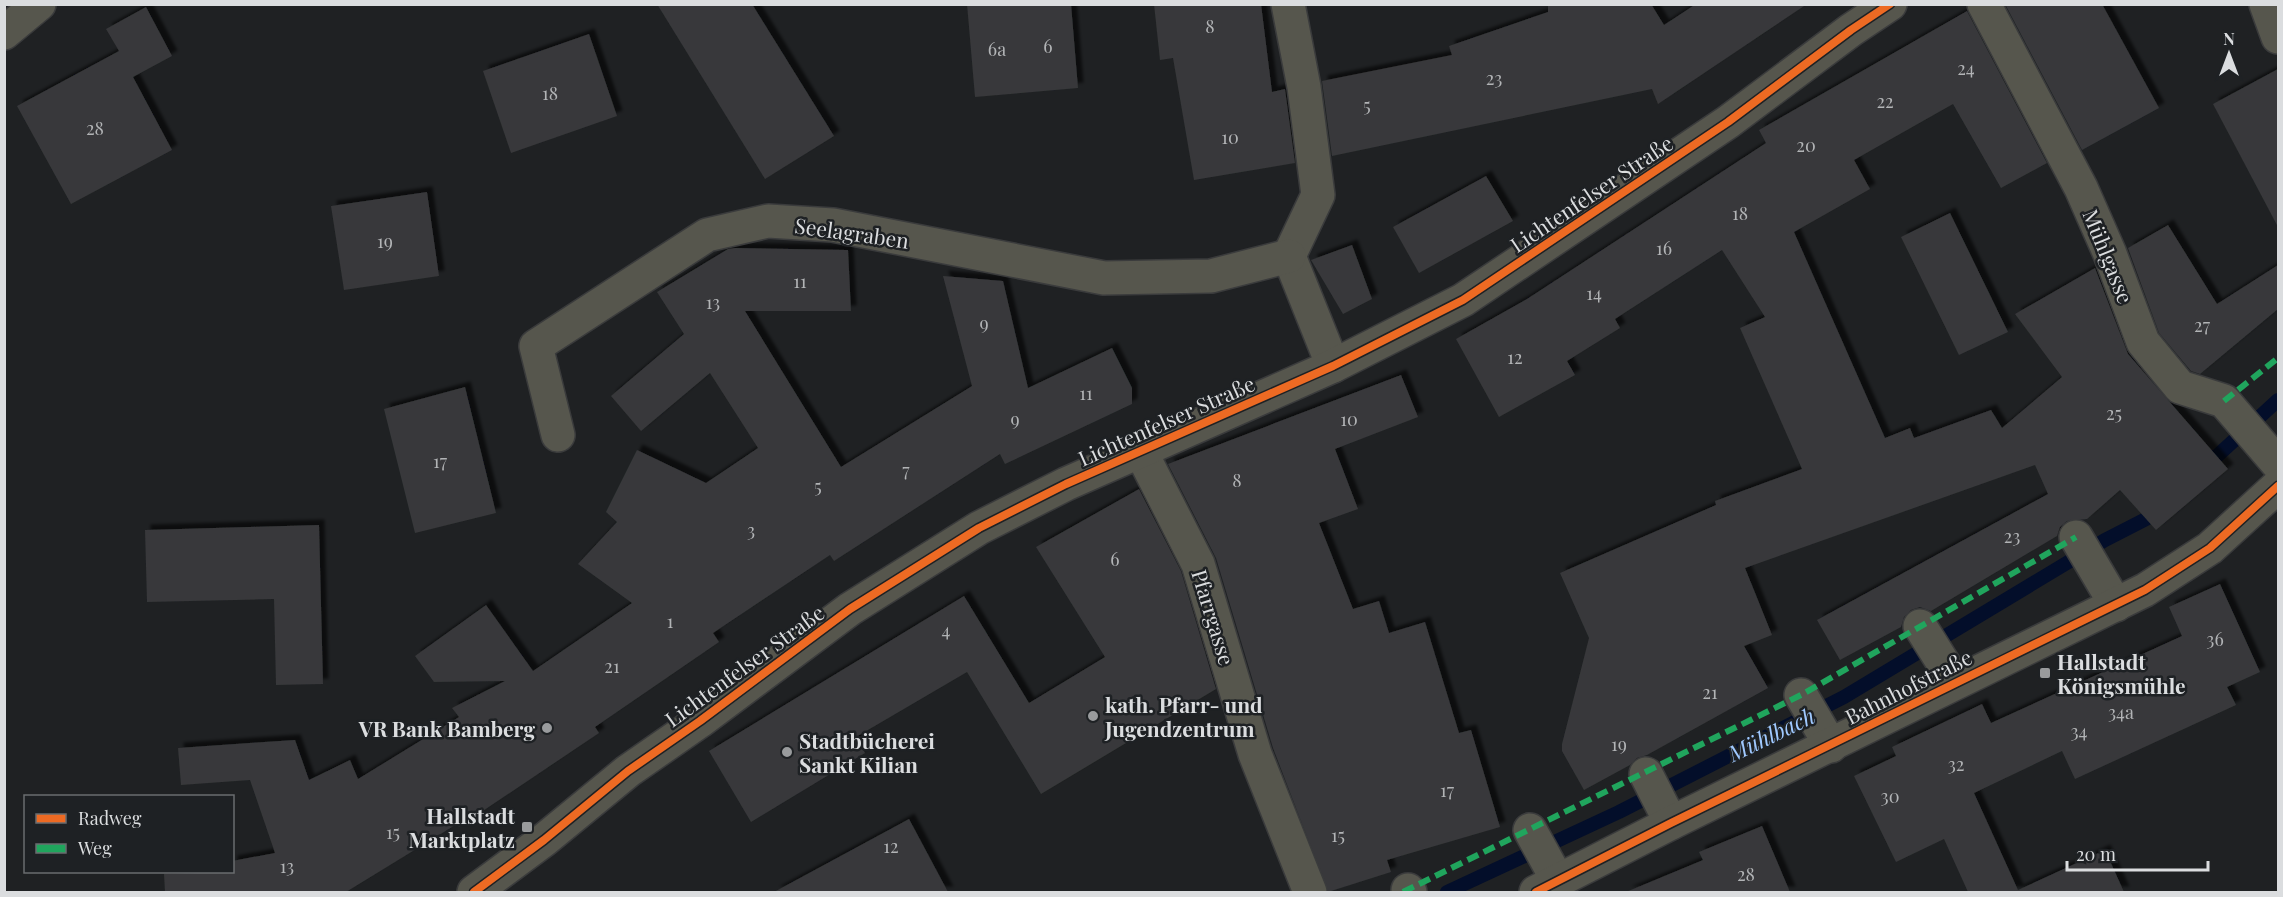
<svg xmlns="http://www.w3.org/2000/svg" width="2283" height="897" viewBox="0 0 2283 897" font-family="'Playfair Display',serif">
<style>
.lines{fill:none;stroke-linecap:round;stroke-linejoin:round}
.stream{stroke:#030e2a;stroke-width:14}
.building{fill:#37383a;filter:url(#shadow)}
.minor-casing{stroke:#3a3b3c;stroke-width:36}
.minor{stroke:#56564d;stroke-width:33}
.quiet{stroke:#20a55d;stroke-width:6;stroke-dasharray:12 6;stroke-linecap:butt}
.cycleway-casing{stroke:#1e2124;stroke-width:11}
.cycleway{stroke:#ed6a23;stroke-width:8}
.poi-dot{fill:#999b9d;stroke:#1e2124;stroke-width:2}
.labels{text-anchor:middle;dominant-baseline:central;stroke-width:5;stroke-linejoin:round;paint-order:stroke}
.number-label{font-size:18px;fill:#b2b4b6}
.street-label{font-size:21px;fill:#dbdddf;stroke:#1e2124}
.poi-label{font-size:21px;font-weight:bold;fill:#dbdddf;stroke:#1e2124;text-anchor:start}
.water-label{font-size:22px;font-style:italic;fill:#a0c9ff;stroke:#1e2124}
</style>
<defs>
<filter id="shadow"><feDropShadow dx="5.5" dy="-5.5" stdDeviation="1.5" flood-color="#0009"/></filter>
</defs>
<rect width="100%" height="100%" fill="#1f2123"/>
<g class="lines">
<!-- stream -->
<g class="stream">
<path d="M2217 456 2278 400"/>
<path d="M1447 892 1619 812 1844 697 2105 540 2146 519"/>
</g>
</g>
<!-- building -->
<g class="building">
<path d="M657 4H752L834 136 765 179Z"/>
<path d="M967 4H1071L1078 88 975 97Z"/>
<path d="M1154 4H1261L1272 92 1285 89 1295 163 1194 180 1173 58 1160 60Z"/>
<path d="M1548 4H1651L1664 25 1696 4H1807L1658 104 1652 89 1332 156 1322 81 1452 55 1449 46 1548 12Z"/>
<path d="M2005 4H2102L2159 108 2082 150Z"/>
<path d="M146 7 172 56 133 77 172 150 71 204 17 106 119 51 106 29Z"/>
<path d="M1967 11 2047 163 2001 188 1953 104 1854 160 1870 189 1794 232 1885 438 1910 428 1914 438 1991 410 2002 428 2062 377 2015 314 2095 268 2128 354 2228 469 2156 530 2120 490 2087 519 2067 521 2060 527 2057 536 1931 611 1920 607 1911 610 1904 617 1901 627 1840 660 1817 620 2048 494 2035 465 1745 568 1772 635 1744 646 1768 688 1647 755 1637 758 1630 765 1584 790 1562 751V744L1589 638 1560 573 1716 505 1715 501 1802 469 1740 328 1765 317 1722 250 1615 319 1620 328 1567 361 1575 375 1499 417 1456 339 1527 299 1766 143 1759 130Z"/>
<path d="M589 34 617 116 511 153 483 71Z"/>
<path d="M2278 69V227L2213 104Z"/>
<path d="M1486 176 1513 221 1419 273 1393 227Z"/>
<path d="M427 192 439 276 344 290 331 206Z"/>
<path d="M1950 213 2008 332 1959 355 1901 237Z"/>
<path d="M2168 225 2217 304 2278 265V309L2200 374 2191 371 2159 333 2128 248Z"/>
<path d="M1352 245 1372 299 1343 314 1311 260Z"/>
<path d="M735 248 848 250 851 311H745L841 467 972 386 943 276 1003 281 1028 388 1112 348 1132 388V404L1005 464 1000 454 834 561 830 555 713 633 719 642 595 727 599 733 459 827 457 824 346 892H165L164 874 232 872V861L275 853 250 780 181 785 178 748 295 740 309 780 350 760 358 779 459 717 452 708 505 681 434 682 415 656 486 605 533 671 632 603 578 564 617 522 606 512 637 450 706 483 758 448 710 373 641 431 611 396 684 334 657 292 728 249Z"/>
<path d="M1401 375 1418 417 1335 449 1358 509 1319 523 1353 609 1379 601 1389 633 1425 622 1459 733 1471 730 1500 827 1387 860 1391 872 1328 892 1273 748 1216 558 1168 464Z"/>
<path d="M465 387 496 513 415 533 384 409Z"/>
<path d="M1139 489 1181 571 1216 689 1041 794 967 672 856 737 865 753 751 822 709 751 964 596 1029 703 1105 657 1036 547Z"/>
<path d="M319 525 323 684 276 685 274 599 147 602 145 530Z"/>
<path d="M2220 584 2260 672 2227 687 2236 705 2075 779 2062 751 1974 793 2018 890 2105 850 2124 892H1968L1944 839 1896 862 1854 776 1896 756 1892 747 1982 704 1991 723 2182 636 2169 607Z"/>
<path d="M909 819 948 892H774Z"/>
<path d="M1762 826 1790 892H1626L1703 860 1699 852Z"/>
</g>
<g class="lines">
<!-- minor casing -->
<g class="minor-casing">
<g id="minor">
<path d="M1288 4 1304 87 1318 195 1289 256 1333 366"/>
<path d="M1984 4 2081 188 2110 254 2143 342 2180 387 2224 401 2278 464"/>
<path d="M2266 4 2278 37"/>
<path d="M4 33 39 4"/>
<path d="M558 435 536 346 707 235 768 221 833 225 1104 278 1211 276 1289 256"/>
<path d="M1140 450 1198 564 1255 754 1310 892"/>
<path d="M2076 537 2116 605"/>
<path d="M1920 626 1955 682"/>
<path d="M1801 695 1831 746"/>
<path d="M1646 774 1671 823"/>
<path d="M1530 830 1558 881"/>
<path d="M1408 890 1410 892"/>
<path d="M474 892 544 840 628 771 700 721 850 609 979 528 1066 484 1333 366 1463 300 1728 122 1851 30 1890 4"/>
<path d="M1536 892 1671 823 2145 590 2210 548 2278 486"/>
</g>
</g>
<!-- minor -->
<use href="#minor" class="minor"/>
<!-- quiet -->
<g class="quiet">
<path d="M2224 401 2278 358"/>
<path d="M1403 892 1801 695 2076 537"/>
</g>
<!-- cycleway casing -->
<g class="cycleway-casing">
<g id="cycleway">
<path d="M474 892 544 840 628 771 700 721 850 609 979 528 1066 484 1333 366 1463 300 1728 122 1851 30 1890 4"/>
<path d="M1536 892 1671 823 2145 590 2210 548 2278 486"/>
</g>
</g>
<!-- cycleway -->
<use href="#cycleway" class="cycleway"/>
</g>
<!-- markers -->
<g class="poi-dot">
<rect x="2039" y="667" width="12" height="12" rx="3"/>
<circle cx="1093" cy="716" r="6"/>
<circle cx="547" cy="728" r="6"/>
<circle cx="787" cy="752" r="6"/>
<rect x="521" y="821" width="12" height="12" rx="3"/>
</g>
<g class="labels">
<!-- number labels -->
<g class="number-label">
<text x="1210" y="26">8</text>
<text x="1048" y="46">6</text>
<text x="997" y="49">6a</text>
<text x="1966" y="68">24</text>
<text x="1494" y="78">23</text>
<text x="550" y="93">18</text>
<text x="1885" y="101">22</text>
<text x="1367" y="105">5</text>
<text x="95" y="128">28</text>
<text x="1230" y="137">10</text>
<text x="1806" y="145">20</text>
<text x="1740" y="213">18</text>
<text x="385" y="241">19</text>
<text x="1664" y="248">16</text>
<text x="800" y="281">11</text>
<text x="1594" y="293">14</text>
<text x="713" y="302">13</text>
<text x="984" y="323">9</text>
<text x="2202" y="325">27</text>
<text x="1515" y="357">12</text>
<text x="1086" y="393">11</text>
<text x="2114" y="413">25</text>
<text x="1015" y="419">9</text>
<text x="1349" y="419">10</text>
<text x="440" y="461">17</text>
<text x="906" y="470">7</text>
<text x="1237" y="480">8</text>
<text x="818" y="486">5</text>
<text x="751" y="530">3</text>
<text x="2012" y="536">23</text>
<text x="1115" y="559">6</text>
<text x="670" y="621">1</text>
<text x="946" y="630">4</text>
<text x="2215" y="639">36</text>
<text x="612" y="666">21</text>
<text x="1710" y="692">21</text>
<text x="2121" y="712">34a</text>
<text x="2079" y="731">34</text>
<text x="1619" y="744">19</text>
<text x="1956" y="764">32</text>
<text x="1447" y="790">17</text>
<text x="1890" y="796">30</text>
<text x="393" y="832">15</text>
<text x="1338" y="835">15</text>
<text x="891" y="846">12</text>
<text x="287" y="866">13</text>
<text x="1746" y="874">28</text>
</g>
<!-- street labels -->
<g class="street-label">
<text transform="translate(1591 193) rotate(-34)">Lichtenfelser Straße</text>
<text transform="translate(852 232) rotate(8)">Seelagraben</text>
<text transform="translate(2109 256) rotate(68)">Mühlgasse</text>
<text transform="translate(1166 420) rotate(-24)">Lichtenfelser Straße</text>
<text transform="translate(1214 617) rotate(73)">Pfarrgasse</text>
<text transform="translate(744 665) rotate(-36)">Lichtenfelser Straße</text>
<text transform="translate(1908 686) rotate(-27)">Bahnhofstraße</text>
</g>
<!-- poi labels -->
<g class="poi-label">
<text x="2057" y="661">Hallstadt<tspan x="2057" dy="24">Königsmühle</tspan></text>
<text x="1105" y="704">kath. Pfarr- und<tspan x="1105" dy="24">Jugendzentrum</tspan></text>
<text x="535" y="728" text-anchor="end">VR Bank Bamberg</text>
<text x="799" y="740">Stadtbücherei<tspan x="799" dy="24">Sankt Kilian</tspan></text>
<text x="515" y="815" text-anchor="end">Hallstadt<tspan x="515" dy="24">Marktplatz</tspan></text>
</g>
<!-- water labels -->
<g class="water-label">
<text transform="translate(1771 734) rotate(-26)">Mühlbach</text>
</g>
</g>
<!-- border -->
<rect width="2283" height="897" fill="none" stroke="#dbdddf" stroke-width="12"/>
<!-- legend -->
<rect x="24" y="795" width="210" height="78" fill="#1e2124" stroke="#6a6c6f" stroke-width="1.5"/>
<rect x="36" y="814" width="30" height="9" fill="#ed6a23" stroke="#6a6c6f" stroke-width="1.5"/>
<text x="78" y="825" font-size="18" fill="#dbdddf">Radweg</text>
<rect x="36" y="844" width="30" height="9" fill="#20a55d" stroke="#6a6c6f" stroke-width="1.5"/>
<text x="78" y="855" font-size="18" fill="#dbdddf">Weg</text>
<!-- north arrow -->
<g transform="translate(2229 54)" stroke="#1e2124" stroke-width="4.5" paint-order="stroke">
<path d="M0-4.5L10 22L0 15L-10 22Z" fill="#dbdddf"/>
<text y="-9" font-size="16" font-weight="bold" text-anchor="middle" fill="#dbdddf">N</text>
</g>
<!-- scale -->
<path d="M2067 861v9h141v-9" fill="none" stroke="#dbdddf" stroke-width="3"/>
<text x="2076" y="861" font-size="18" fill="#dbdddf" stroke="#1e2124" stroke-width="4.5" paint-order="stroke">20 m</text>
</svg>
